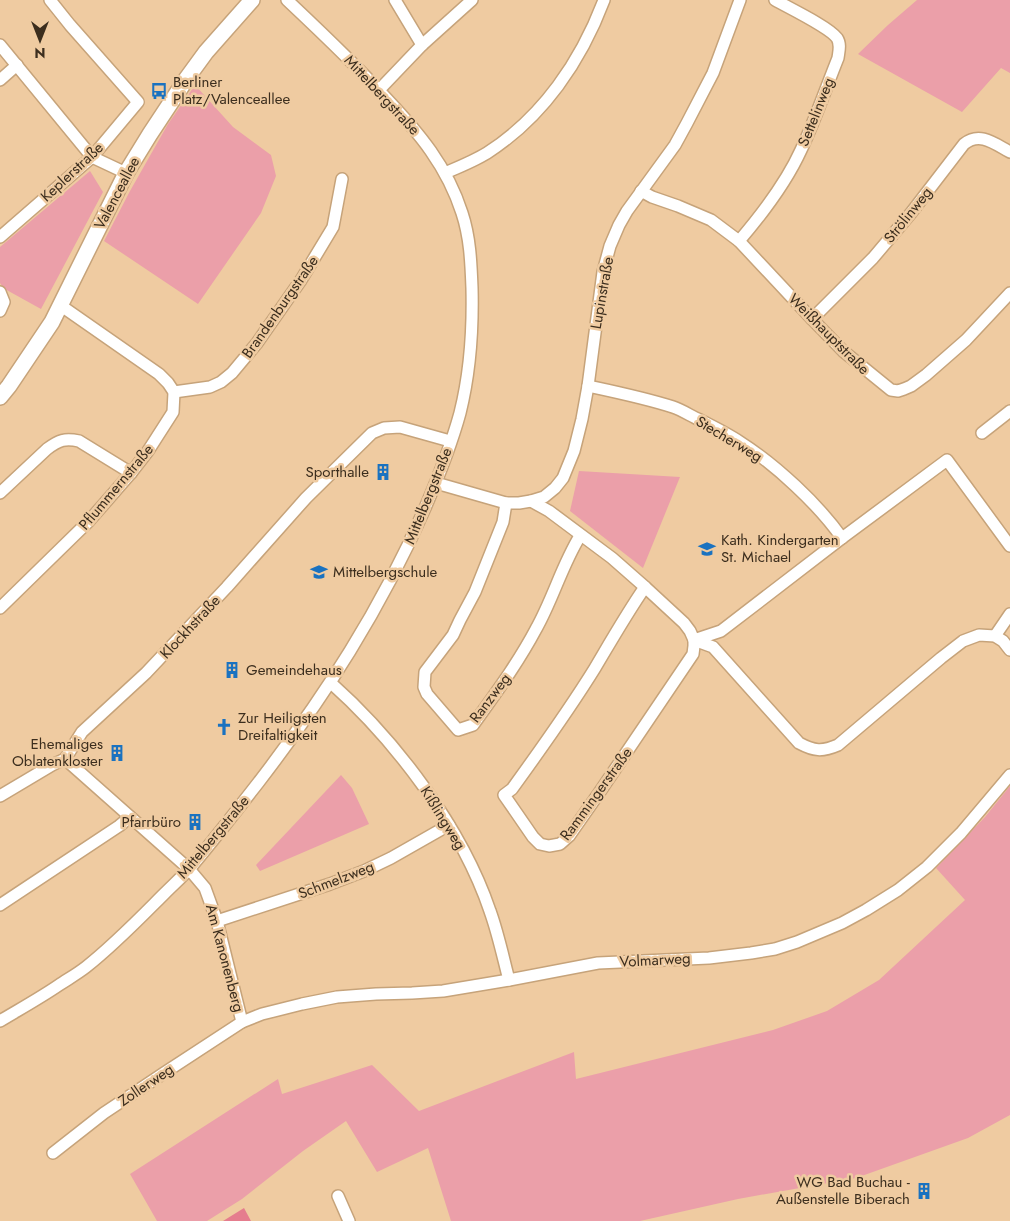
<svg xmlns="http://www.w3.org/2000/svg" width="1010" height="1221" viewBox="0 0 1010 1221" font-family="Jost,sans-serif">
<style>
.green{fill:#eb9fa9}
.forest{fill:#e57d8e}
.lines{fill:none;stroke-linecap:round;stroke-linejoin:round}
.minor-casing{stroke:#c6a37a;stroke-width:14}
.tertiary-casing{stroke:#c6a37a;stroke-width:18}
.minor{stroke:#fff;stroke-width:11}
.tertiary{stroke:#fff;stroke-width:15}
.labels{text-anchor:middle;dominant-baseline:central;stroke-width:5;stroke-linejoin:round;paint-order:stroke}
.poi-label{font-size:15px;fill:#3c2e1e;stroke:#efcba1;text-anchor:start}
.street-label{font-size:15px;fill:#3c2e1e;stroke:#efcba1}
</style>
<rect width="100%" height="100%" fill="#efcba1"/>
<!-- green -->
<g class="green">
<path d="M917 0H1010V73L1001 68 962 112 858 54 888 25Z"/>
<path d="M195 85 233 127 271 155 276 176 261 213 198 304 104 241 130 191 168 124Z"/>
<path d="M90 171 103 192 41 309 3 288 0 283V247Z"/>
<path d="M579 471 680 477 643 568 570 511Z"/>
<path d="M341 775 352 788 369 824 260 871 256 865Z"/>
<path d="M1010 786V1115L968 1138 856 1178 738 1199 640 1221H451L428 1148 377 1172 346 1121 303 1151 242 1199 207 1221H157L130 1174 278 1079 282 1094 372 1065 419 1111 574 1052 576 1079 773 1030 827 1011 879 980 965 900 936 868 985 817Z"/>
</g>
<!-- forest -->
<path class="forest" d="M244 1208 251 1221H223Z"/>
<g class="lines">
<!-- minor casing -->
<g class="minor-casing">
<g id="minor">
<path d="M395 0 422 45"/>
<path d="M0 45 92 157 126 173"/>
<path d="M0 80 17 65"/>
<path d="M379 90 422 45 472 0"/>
<path d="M445 173C459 167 474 161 487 153 543 117 581 61 604 0"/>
<path d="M641 191 652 197 678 206 711 220 739 241 812 319 843 351 891 390 898 391 904 389 911 386 926 375 966 340 1010 293"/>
<path d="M0 237 92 157 138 102 70 25 50 0"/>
<path d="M739 241C763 213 786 183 801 150 815 120 826 88 838 58 839 51 841 44 837 38 829 27 789 8 775 0"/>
<path d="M0 292 4 302 0 311"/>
<path d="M812 319 873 258 911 213 964 144C980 131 995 144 1010 152"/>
<path d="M588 386C616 392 645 398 673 407 682 410 691 416 700 420 714 427 728 434 740 442 776 465 818 504 842 538"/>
<path d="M174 392 210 387 221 382 232 373 257 343 301 280 333 227 342 179"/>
<path d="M982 433 1010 411"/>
<path d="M436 483 506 503H519L531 501 544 497 555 488 563 478 574 451 582 419 588 386 603 272 610 246 619 225 627 211 675 145 687 123 713 73 740 0"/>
<path d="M0 493 47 449C59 440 65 438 79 441L131 473"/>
<path d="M531 501 549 511 612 558 645 587 684 623 690 631 694 640 713 647 799 743C814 751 822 752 838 745L941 658 963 641 979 635 995 636 1003 641 1010 650"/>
<path d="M506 503 503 522 475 592 460 620 453 635 425 672 424 687 427 694 458 730 473 725C495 694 518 663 536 629 553 599 562 565 580 536"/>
<path d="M645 587C627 613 611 641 595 668 569 710 541 749 512 789L504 795 533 837 540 844 549 846 560 844 569 836 599 793 693 654 694 646V640L721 631 842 538 947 460 1010 546"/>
<path d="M0 608 89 521 131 473 148 451 173 412 174 392 168 383 159 374 60 305"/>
<path d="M995 636 1010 614"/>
<path d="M331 683C396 741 462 828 490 911 498 933 503 957 509 980"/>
<path d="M0 796 52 765 65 759"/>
<path d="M0 905 119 826 130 817"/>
<path d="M217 921 330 884 364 871 391 858 449 825"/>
<path d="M0 1021C20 1009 40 998 59 985 68 979 77 974 86 967 114 945 139 919 164 894 173 885 183 876 191 867 214 840 236 811 258 783 325 696 381 609 425 508 438 478 451 446 460 413 470 373 473 329 472 288 471 262 470 237 462 213 447 166 419 133 386 98 355 64 321 32 287 0"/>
<path d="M242 1022 217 921 205 888 189 869 65 759 82 732 146 673 227 587 306 498 372 433 384 428 400 427 450 441"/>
<path d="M53 1153 104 1113 164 1073 242 1022 262 1014 302 1004 337 997 376 994 412 993 443 991 509 980 598 963 709 958 751 953 775 949 797 942 842 923 866 910 898 890 927 867 961 833 1010 775"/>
<path d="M338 1196 349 1221"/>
</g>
</g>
<!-- tertiary casing -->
<g class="tertiary-casing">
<path id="tertiary" d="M0 397 9 386 52 322 126 173 150 134 187 78 206 52 252 0"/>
</g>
<!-- minor -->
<use href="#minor" class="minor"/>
<!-- tertiary -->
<use href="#tertiary" class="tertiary"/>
</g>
<!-- icons -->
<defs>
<g id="bus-bare" transform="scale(1.35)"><path d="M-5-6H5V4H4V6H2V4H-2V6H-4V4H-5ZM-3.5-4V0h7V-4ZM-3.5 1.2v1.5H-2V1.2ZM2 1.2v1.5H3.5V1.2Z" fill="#1a72c0" stroke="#efcba1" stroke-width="2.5" paint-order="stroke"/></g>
<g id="building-bare" transform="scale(1.35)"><path d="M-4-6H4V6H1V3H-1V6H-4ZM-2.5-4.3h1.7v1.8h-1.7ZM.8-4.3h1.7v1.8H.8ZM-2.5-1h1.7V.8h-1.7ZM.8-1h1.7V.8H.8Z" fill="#1a72c0" stroke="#efcba1" stroke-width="2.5" paint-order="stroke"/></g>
<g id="school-bare" transform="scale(1.35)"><path d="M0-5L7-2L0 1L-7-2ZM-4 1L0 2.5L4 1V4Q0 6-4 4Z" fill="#1a72c0" stroke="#efcba1" stroke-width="2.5" paint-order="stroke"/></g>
<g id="church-bare" transform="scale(1.35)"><path d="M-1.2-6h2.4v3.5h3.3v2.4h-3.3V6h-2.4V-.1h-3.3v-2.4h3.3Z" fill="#1a72c0" stroke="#efcba1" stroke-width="2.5" paint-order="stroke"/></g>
</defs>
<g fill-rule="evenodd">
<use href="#bus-bare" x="159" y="91"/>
<use href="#building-bare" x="383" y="472"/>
<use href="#school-bare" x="707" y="549"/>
<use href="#school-bare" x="319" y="572"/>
<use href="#building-bare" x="232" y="670"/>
<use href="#church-bare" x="224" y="727"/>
<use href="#building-bare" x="117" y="753"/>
<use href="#building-bare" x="195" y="822"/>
<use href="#building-bare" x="924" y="1191"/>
</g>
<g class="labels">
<!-- poi labels -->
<g class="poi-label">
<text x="173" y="82">Berliner<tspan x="173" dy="17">Platz/Valenceallee</tspan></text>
<text x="369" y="472" text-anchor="end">Sporthalle</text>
<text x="721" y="540">Kath. Kindergarten<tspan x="721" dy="17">St. Michael</tspan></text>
<text x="333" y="572">Mittelbergschule</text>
<text x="246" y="670">Gemeindehaus</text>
<text x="238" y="718">Zur Heiligsten<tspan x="238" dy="17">Dreifaltigkeit</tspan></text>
<text x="103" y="744" text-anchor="end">Ehemaliges<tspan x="103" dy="17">Oblatenkloster</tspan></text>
<text x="181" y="822" text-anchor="end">Pfarrbüro</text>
<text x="910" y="1182" text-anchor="end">WG Bad Buchau -<tspan x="910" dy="17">Außenstelle Biberach</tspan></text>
</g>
<!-- street labels -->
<g class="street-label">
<text transform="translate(382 95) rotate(47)">Mittelbergstraße</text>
<text transform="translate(816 112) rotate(-68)">Settelinweg</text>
<text transform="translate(72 172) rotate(-43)">Keplerstraße</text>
<text transform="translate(117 193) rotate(-62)">Valenceallee</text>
<text transform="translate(908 215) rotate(-51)">Strölinweg</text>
<text transform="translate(602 293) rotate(-80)">Lupinstraße</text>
<text transform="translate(280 307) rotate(-55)">Brandenburgstraße</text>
<text transform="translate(829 334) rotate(45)">Weißhauptstraße</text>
<text transform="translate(729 439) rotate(31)">Stecherweg</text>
<text transform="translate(116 487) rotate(-50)">Pflummernstraße</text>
<text transform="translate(428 496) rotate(-68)">Mittelbergstraße</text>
<text transform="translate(190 627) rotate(-47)">Klockhstraße</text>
<text transform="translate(490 698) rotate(-53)">Ranzweg</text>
<text transform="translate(596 794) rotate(-54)">Rammingerstraße</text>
<text transform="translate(443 818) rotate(58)">Kißlingweg</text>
<text transform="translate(213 837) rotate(-50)">Mittelbergstraße</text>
<text transform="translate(336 880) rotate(-21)">Schmelzweg</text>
<text transform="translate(225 958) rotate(75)">Am Kanonenberg</text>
<text transform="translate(655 960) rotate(-3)">Volmarweg</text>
<text transform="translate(146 1085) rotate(-34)">Zollerweg</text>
</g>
</g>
<!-- north arrow -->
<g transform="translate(40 40) rotate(180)" stroke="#efcba1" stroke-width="4" paint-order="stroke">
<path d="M0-4L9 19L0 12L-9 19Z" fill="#3c2e1e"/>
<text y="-8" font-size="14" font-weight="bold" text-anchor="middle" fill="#3c2e1e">N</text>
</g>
</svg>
